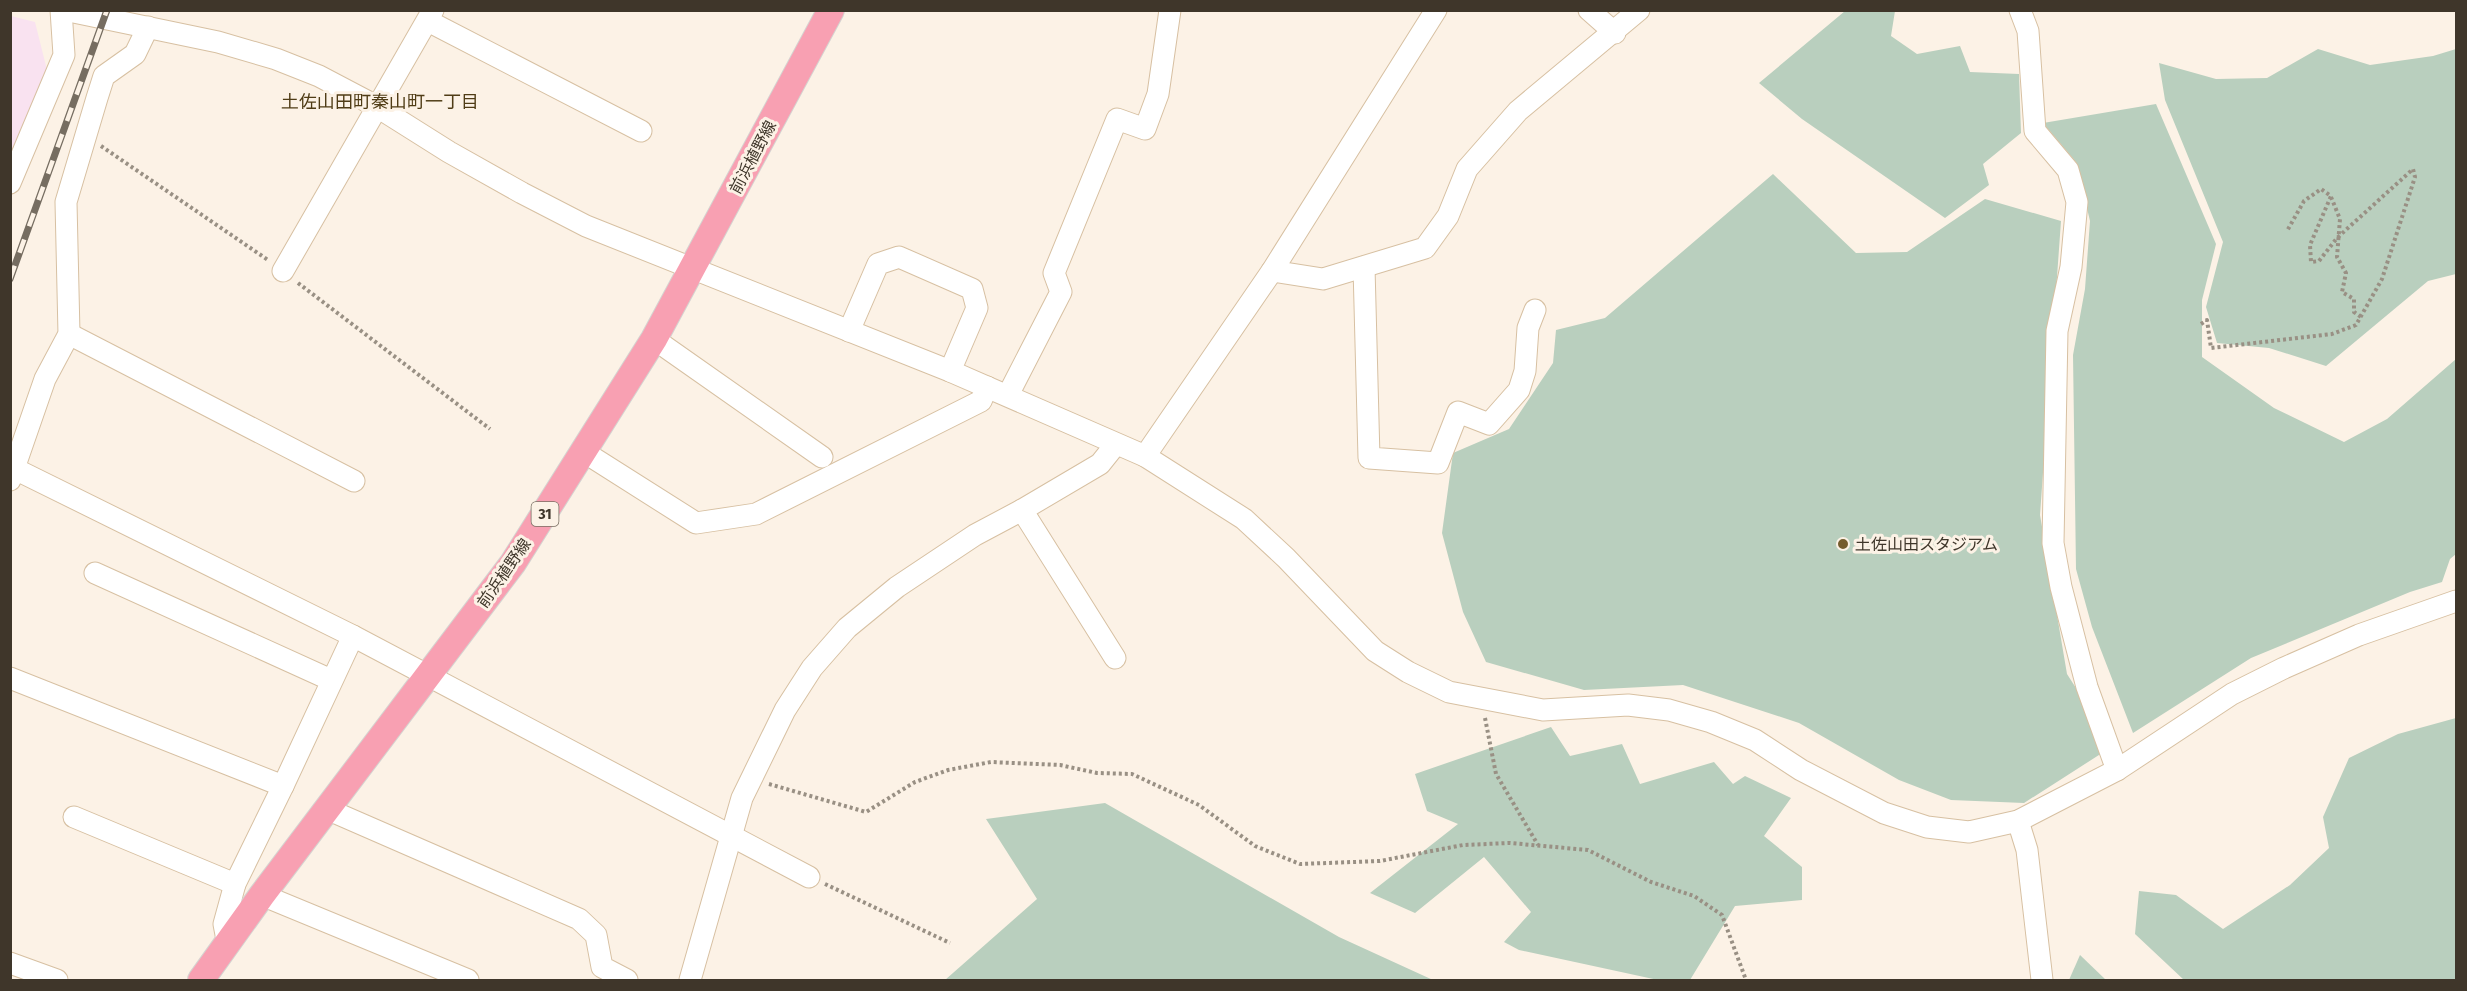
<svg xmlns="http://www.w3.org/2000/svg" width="2467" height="991" viewBox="0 0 2467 991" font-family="'Fira Sans Condensed','Noto Sans JP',sans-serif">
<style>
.education{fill:#f9e2f0}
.green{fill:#b9cfbe}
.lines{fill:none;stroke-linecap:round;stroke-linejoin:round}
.minor-casing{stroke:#d7c0a2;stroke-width:23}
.major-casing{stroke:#d5d3d0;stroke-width:28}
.path{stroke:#999084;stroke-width:4;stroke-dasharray:3 3;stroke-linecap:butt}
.minor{stroke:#fff;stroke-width:21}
.major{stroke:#f8a0b2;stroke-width:26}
.rail-casing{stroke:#766d61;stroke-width:7}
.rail{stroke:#fcf2e6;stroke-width:4.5;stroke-dasharray:14;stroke-linecap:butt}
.poi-dot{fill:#755c2d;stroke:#fcf2e6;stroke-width:2}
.labels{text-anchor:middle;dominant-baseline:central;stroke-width:6;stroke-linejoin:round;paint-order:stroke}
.shield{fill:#fcf2e6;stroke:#786e62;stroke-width:1.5}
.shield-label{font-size:15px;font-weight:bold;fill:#3f362a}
.street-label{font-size:16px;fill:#3f362a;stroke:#fcf2e6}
.poi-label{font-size:16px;fill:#3f362a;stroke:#fcf2e6;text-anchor:start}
.neighbourhood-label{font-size:18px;fill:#4f3c16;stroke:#fcf2e6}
</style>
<rect width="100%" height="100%" fill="#fcf2e6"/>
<!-- education -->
<path class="education" d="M11 16 35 22 47 70 11 157Z"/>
<!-- green -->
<g class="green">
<path d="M1845 11H1895L1891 36 1917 54 1960 46 1970 72 2019 74 2021 133 1983 164 1989 185 1945 218 1802 119 1759 83Z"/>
<path d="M2318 49 2370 65 2433 56 2456 49V274L2428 281 2326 366 2269 348 2217 343 2206 307 2223 242 2165 100 2159 63 2216 79 2267 78Z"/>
<path d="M2156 104 2216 244 2202 300V357L2274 408 2344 442 2387 419 2456 359V554L2450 559 2442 582 2410 592 2251 658 2133 733 2092 627 2076 569 2073 355 2085 289 2090 221 2076 162 2043 123Z"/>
<path d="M1773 174 1856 253 1907 252 1985 199 2061 221 2040 515 2067 674 2113 746 2024 803 1951 800 1899 780 1799 723 1683 685 1584 690 1486 662 1463 612 1442 533 1453 453 1509 429 1553 363 1556 330 1605 318Z"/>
<path d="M2456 718V980H2184L2135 934 2139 891 2176 895 2223 929 2290 885 2329 848 2323 817 2349 758 2398 734Z"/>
<path d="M1551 727 1570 756 1622 744 1640 784 1714 762 1733 784 1745 776 1791 798 1764 836 1802 867V900L1735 906 1690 980H1658L1519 950 1504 942 1531 912 1484 857 1415 913 1370 893 1458 824 1427 811 1415 774Z"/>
<path d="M1105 803 1339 937 1433 980H945L1037 899 986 819Z"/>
<path d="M2080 955 2106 980H2069Z"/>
</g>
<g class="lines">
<!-- minor casing -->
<g class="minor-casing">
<g id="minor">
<path d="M64 10 218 42 276 59 319 76 376 106 449 152 522 193 586 226 950 371 1145 456 1244 519 1286 558 1375 651 1408 672 1449 692 1543 710 1628 705 1669 710 1711 722 1755 740 1801 770 1884 813 1927 827 1969 832 2018 821 2117 770 2232 694 2284 668 2359 635 2456 601"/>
<path d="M1589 10 1615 33"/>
<path d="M2020 10 2028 31 2035 131 2068 170 2077 202 2071 267 2057 331 2053 543 2061 587 2087 687 2117 770"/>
<path d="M428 21 641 131"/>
<path d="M10 183 64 55 61 10"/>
<path d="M1364 267 1369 458 1438 463 1458 412 1489 424 1519 390 1525 371 1528 328 1535 310"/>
<path d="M283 271 433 10"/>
<path d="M1272 271 1323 279 1425 248 1448 216 1467 169 1518 111 1639 10"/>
<path d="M849 331 878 264 899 257 972 289 977 308 950 371"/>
<path d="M69 334 354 481"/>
<path d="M654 339 822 457"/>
<path d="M1008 395 1061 292 1054 273 1117 119 1145 129 1158 94 1170 10"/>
<path d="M584 452 696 523 756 514 981 401 987 387"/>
<path d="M1145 456 1272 271 1436 10"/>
<path d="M15 469 353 636 809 877"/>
<path d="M10 480 45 379 69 334 66 202 97 98 104 76 135 54 148 27"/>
<path d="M1022 510 1115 658"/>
<path d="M95 573 331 680"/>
<path d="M10 678 283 786"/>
<path d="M329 810 579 919 596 935 602 967 627 980"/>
<path d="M74 817 235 884"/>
<path d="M2018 821 2027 850 2042 980"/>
<path d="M262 895 468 980"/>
<path d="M228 945 224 924 235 884 283 786 353 636"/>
<path d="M10 963 57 980"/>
<path d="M690 980 742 798 785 710 812 668 847 628 897 587 975 535 1022 510 1100 464 1116 444"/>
</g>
</g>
<!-- major casing -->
<g class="major-casing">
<path id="major" d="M201 980 262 895 513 563 654 339 831 10"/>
</g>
<!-- path -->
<g class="path">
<path d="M101 146 268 260"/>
<path d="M2331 197 2340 219 2337 257 2346 273 2342 292 2354 299V312L2361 317"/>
<path d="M298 283 490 429"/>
<path d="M2201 324 2207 320 2211 348 2332 334 2356 325 2382 279 2415 177 2413 169 2337 238 2319 261 2311 262 2310 245 2331 196 2321 189 2304 201 2287 231"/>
<path d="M1485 718 1496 774 1538 845"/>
<path d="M769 784 866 812 915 782 948 770 991 762 1060 765 1097 773 1132 774 1199 805 1255 846 1300 864 1380 861 1463 845 1510 843 1588 850 1651 882 1694 896 1722 915 1746 980"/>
<path d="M825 884 950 943"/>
</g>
<!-- minor -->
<use href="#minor" class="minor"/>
<!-- major -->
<use href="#major" class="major"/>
<!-- rail casing -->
<g class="rail-casing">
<path id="rail" d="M10 279 107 10"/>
</g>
<!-- rail -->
<use href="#rail" class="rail"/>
</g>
<!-- markers -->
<circle class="poi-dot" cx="1843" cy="544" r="6"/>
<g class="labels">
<!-- shield labels -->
<rect class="shield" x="531.5" y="502" width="27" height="24" rx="4.5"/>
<g class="shield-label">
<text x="545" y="514">31</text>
</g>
<!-- street labels -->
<g class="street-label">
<text transform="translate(753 157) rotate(-62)">前浜植野線</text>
<text transform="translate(504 573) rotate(-55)">前浜植野線</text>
</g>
<!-- poi labels -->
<g class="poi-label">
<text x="1855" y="544">土佐山田スタジアム</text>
</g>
<!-- neighbourhood labels -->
<g class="neighbourhood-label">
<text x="380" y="102">土佐山田町秦山町一丁目</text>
</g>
</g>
<!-- border -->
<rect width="2467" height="991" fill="none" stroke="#3f362a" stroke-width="24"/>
</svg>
